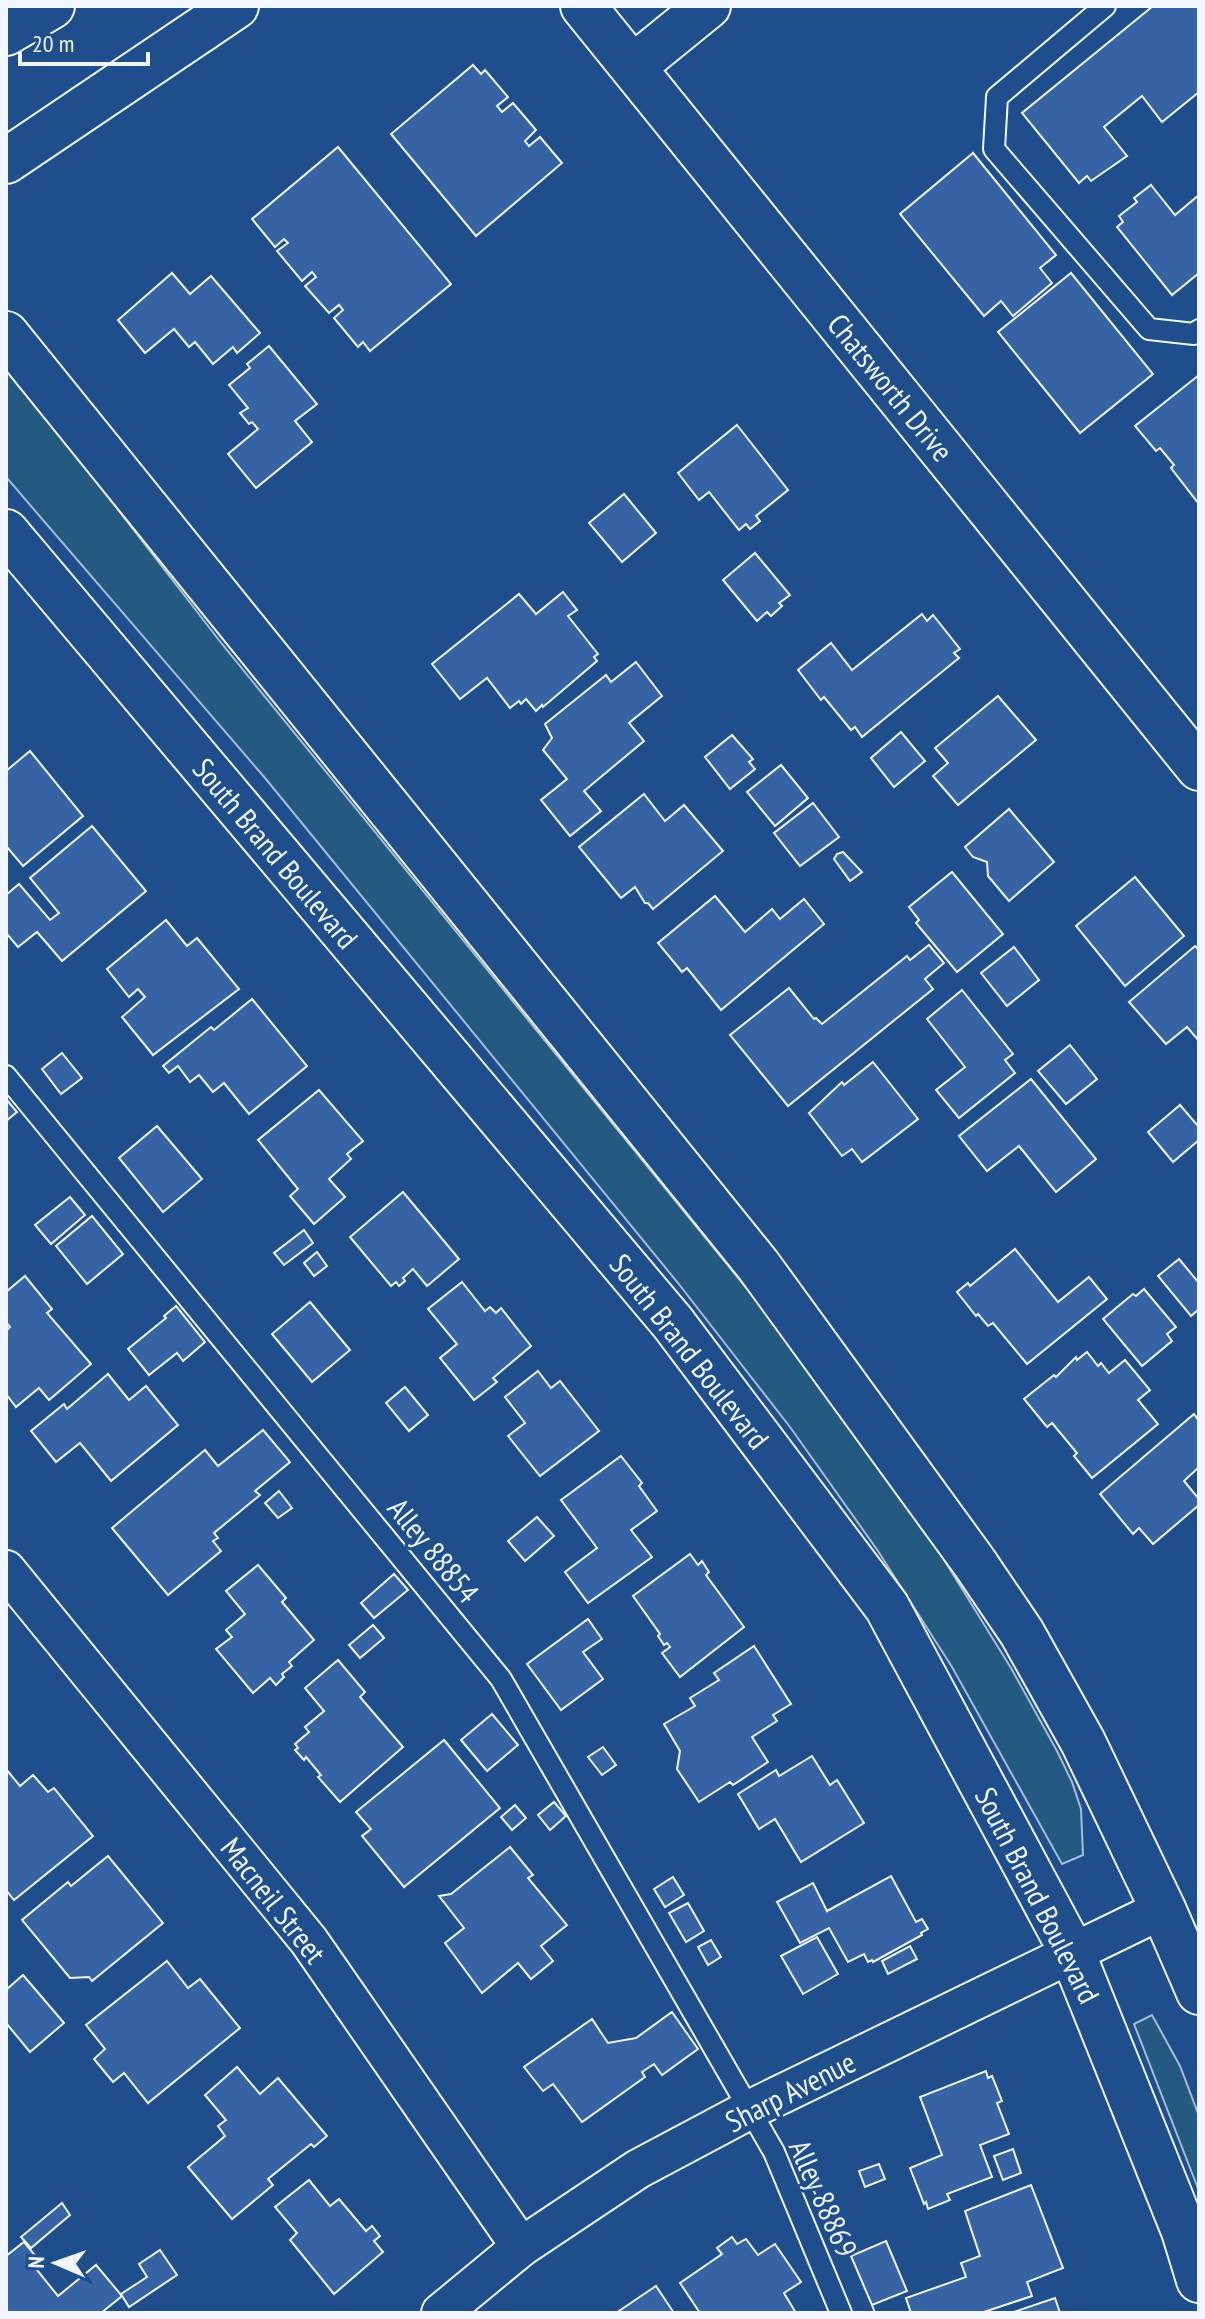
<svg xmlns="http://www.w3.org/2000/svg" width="1205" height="2319" viewBox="0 0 1205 2319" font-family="'PT Sans Narrow',sans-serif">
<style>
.green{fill:#245a82;stroke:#a8bbd7;stroke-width:2}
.building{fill:#3563a3;stroke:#f2f6ff;stroke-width:2}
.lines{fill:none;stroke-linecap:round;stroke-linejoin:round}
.service-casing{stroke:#f2f6ff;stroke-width:24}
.minor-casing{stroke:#f2f6ff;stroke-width:42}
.secondary-casing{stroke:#f2f6ff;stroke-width:48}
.primary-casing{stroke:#f2f6ff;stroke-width:48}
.motorway-casing{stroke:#f2f6ff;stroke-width:48}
.service{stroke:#1f4e8c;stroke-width:20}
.minor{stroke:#1f4e8c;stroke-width:38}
.secondary{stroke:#1f4e8c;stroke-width:44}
.primary{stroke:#1f4e8c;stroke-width:44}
.motorway{stroke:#1f4e8c;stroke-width:44}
.fence{stroke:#f2f6ff;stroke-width:2;stroke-dasharray:10 4;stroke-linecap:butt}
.labels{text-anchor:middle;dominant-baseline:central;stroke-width:6;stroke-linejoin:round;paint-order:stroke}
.street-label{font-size:30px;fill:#f2f6ff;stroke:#1f4e8c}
</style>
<rect width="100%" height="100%" fill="#1f4e8c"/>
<!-- green -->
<g class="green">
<path d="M6 365 222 644 752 1295 866 1445 933 1542 1011 1668 1057 1751 1072 1782 1081 1809 1083 1855 1062 1864 952 1667 878 1551 790 1427 678 1283 265 778 6 477Z"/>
<path d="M1152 2015 1180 2066 1199 2116V2191L1134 2024Z"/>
</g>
<!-- building -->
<g class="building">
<path d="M1153 6H1199V92L1162 122 1142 96 1104 127 1127 156 1091 181 1087 176 1079 183 1022 113Z"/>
<path d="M473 65 481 74 485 70 508 97 497 106 502 112 513 103 536 130 525 141 529 146 540 137 562 163 476 236 391 134Z"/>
<path d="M338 147 451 284 370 351 363 342 358 347 334 318 343 310 339 305 329 313 305 286 316 277 312 272 302 281 277 251 288 243 284 239 275 247 252 219Z"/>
<path d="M973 153 1056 255 1040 268 1052 283 1013 316 1001 301 984 316 900 214Z"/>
<path d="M1151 185 1175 215 1199 195V273L1172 295 1117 227 1123 222 1119 216 1137 202 1134 198Z"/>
<path d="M172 273 190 294 211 276 260 333 237 353 233 347 213 364 195 342 189 347 174 329 145 353 118 320Z"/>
<path d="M1071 273 1153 374 1080 433 998 332Z"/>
<path d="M269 346 317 404 295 421 312 442 256 488 228 454 258 429 252 422 249 424 240 413 248 408 229 385 250 368 247 364Z"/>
<path d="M1199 375V504L1171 468 1174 465 1160 448 1156 451 1135 426Z"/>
<path d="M737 425 788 490 756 516 760 521 750 529 746 524 739 530 709 492 699 500 678 473Z"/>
<path d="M624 494 656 533 622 562 589 523Z"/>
<path d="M755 553 790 595 779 603 782 606 771 616 767 612 757 621 723 580Z"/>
<path d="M563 592 577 610 568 616 598 654 594 657 597 661 543 707 542 705 536 711 526 699 521 704 519 701 510 708 487 678 460 699 432 664 519 594 536 614Z"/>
<path d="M922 614 927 621 933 615 960 649 954 653 959 658 862 737 855 727 851 730 824 697 821 700 798 670 831 643 852 670Z"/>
<path d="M636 662 662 696 629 723 644 741 584 791 601 811 570 836 541 800 567 779 543 750 552 738 545 724 606 675 611 682Z"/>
<path d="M998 696 1036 740 958 805 933 776 948 763 935 748Z"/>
<path d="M901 732 925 761 894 787 871 758Z"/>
<path d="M732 735 753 759 749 762 755 769 730 789 705 757Z"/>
<path d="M30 751 83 816 23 866 6 846V771Z"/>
<path d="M781 765 808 798 775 826 747 792Z"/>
<path d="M644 794 665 821 684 805 723 851 653 909 648 903H645L635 887 621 898 579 847Z"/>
<path d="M813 803 839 837 800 866 774 833Z"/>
<path d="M1009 809 1054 862 1009 901 988 876 987 862 973 857 965 847Z"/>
<path d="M92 826 146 891 62 961 37 932 18 947 6 933V895L19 884 50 920 59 913 30 878Z"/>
<path d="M843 852 862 872 850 881 834 859 837 854Z"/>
<path d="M952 872 1003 934 957 972 916 923 919 920 909 907Z"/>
<path d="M1135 877 1184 936 1125 986 1076 926Z"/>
<path d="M715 896 745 932 772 909 780 919 804 899 824 924 721 1010 687 968 682 972 658 943Z"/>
<path d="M166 920 187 946 197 938 239 989 153 1055 122 1017 145 997 138 989 129 997 107 969Z"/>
<path d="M929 945 944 963 925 979 933 989 788 1106 730 1035 789 988 814 1019 816 1018 822 1024 907 956 910 960Z"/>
<path d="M1195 946 1199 950V1041L1187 1027 1166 1044 1129 1002Z"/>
<path d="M1014 947 1039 980 1007 1006 981 973Z"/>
<path d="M962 990 1013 1054 1005 1060 1015 1073 959 1118 936 1090 965 1067 927 1019Z"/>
<path d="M252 999 307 1066 249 1114 224 1083 213 1092 199 1075 190 1082 178 1066 169 1073 163 1066 211 1027 214 1030Z"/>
<path d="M1070 1045 1097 1079 1066 1104 1038 1071Z"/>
<path d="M62 1053 82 1078 61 1094 42 1069Z"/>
<path d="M873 1062 918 1119 862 1162 852 1149 842 1156 809 1113 842 1082 844 1085Z"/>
<path d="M1031 1079 1096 1159 1056 1192 1019 1146 987 1171 959 1136Z"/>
<path d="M319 1090 363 1141 347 1154 351 1159 329 1179 345 1197 314 1224 290 1196 298 1189 258 1140Z"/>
<path d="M6 1099 17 1112 6 1121Z"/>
<path d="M1180 1105 1199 1127V1140L1173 1162 1148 1132Z"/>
<path d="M157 1126 202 1179 163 1212 119 1158Z"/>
<path d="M403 1192 459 1259 427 1286 413 1269 403 1278 405 1281 399 1286 396 1282 391 1286 350 1237Z"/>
<path d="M70 1197 85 1215 51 1244 35 1225Z"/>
<path d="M92 1216 123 1254 87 1284 56 1246Z"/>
<path d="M304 1230 313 1243 284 1265 274 1253Z"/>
<path d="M1015 1249 1058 1302 1089 1277 1107 1299 1027 1364 993 1323 988 1326 978 1314 976 1316 957 1292 968 1283 970 1286Z"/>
<path d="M317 1252 327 1266 314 1276 304 1263Z"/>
<path d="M1179 1259 1199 1283V1309L1191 1316 1158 1276Z"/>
<path d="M25 1276 52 1309 47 1313 91 1364 49 1400 39 1388 16 1407 6 1394V1331L10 1327 6 1322V1292Z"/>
<path d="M462 1282 485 1311 490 1307 496 1313 501 1308 531 1346 493 1378 497 1382 474 1400 440 1358 457 1344 428 1309Z"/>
<path d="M1144 1289 1176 1327 1167 1334 1172 1341 1142 1366 1103 1319 1133 1294 1136 1296Z"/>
<path d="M310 1302 350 1350 312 1382 272 1334Z"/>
<path d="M176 1306 205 1342 183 1361 177 1353 149 1375 128 1349 166 1318 164 1316Z"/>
<path d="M1087 1352 1098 1366 1101 1363 1109 1373 1125 1360 1150 1390 1138 1400 1158 1424 1092 1478 1074 1456 1077 1453 1052 1423 1047 1427 1024 1399 1054 1375 1056 1377 1076 1357 1077 1360Z"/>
<path d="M538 1371 551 1388 560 1381 599 1431 540 1476 508 1436 525 1423 505 1397Z"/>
<path d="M108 1374 129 1400 146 1386 178 1425 111 1481 80 1443 56 1462 31 1431 64 1404 67 1409Z"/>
<path d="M405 1387 428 1415 409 1431 386 1403Z"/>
<path d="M1194 1414 1199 1421V1467L1184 1481 1199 1499V1505L1153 1544 1139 1528 1133 1534 1100 1494Z"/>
<path d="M263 1430 290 1462 255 1491 260 1495 214 1533 218 1538 213 1541 221 1551 168 1595 112 1528 205 1450 218 1466Z"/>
<path d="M621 1456 642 1483 639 1486 657 1511 631 1530 652 1557 588 1603 565 1572 597 1548 561 1500Z"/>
<path d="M279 1491 292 1508 278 1518 265 1503Z"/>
<path d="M537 1517 554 1536 525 1561 508 1541Z"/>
<path d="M690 1554 698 1565 702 1561 709 1572 706 1575 744 1627 680 1677 662 1653 670 1647 667 1643 664 1645 658 1636 660 1634 633 1596Z"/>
<path d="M258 1565 286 1598 282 1602 314 1640 289 1662 292 1666 282 1674 284 1677 276 1685 270 1678 253 1693 216 1649 232 1637 226 1630 245 1614 226 1591Z"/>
<path d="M394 1574 408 1590 374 1618 361 1603Z"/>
<path d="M588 1619 602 1639 583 1652 603 1679 561 1710 527 1664Z"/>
<path d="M373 1625 384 1638 360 1658 349 1645Z"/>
<path d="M754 1646 791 1704 773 1715 777 1721 752 1737 768 1762 733 1785 730 1782 699 1802 677 1769 680 1751 664 1724 695 1706 690 1698 719 1680 714 1673Z"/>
<path d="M338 1660 365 1692 360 1697 403 1747 340 1802 318 1777 321 1775 306 1757 304 1760 295 1750 298 1748 295 1744 309 1732 305 1727 324 1711 305 1688Z"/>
<path d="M492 1714 518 1745 487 1771 461 1740Z"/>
<path d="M444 1740 500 1808 404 1887 362 1836 371 1829 356 1812Z"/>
<path d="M603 1747 616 1765 602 1775 588 1757Z"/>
<path d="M812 1756 830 1785 837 1780 864 1823 801 1862 775 1819 759 1829 738 1794 776 1770 779 1776Z"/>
<path d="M6 1769 20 1786 33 1775 48 1792 54 1788 93 1836 14 1900 6 1890Z"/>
<path d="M554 1802 566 1816 550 1830 538 1815Z"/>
<path d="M515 1805 526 1818 512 1830 501 1817Z"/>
<path d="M510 1847 533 1875 528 1878 567 1925 541 1946 553 1961 531 1979 518 1963 482 1993 445 1943 464 1928 439 1896 451 1894Z"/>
<path d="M108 1856 163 1923 92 1981 89 1977 70 1978 22 1920 68 1882 71 1886Z"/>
<path d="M891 1876 916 1922 922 1919 928 1929 921 1933 922 1935 873 1962 872 1960 868 1962 864 1954 848 1962 829 1928 800 1943 777 1902 813 1883 827 1911Z"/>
<path d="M673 1877 684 1895 665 1907 654 1889Z"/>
<path d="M688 1903 704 1931 686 1942 669 1913Z"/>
<path d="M817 1937 838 1974 803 1994 781 1956Z"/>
<path d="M711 1940 721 1957 708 1965 698 1947Z"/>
<path d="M910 1946 917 1959 888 1974 882 1961Z"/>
<path d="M167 1961 188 1988 200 1979 240 2028 148 2103 124 2073 113 2082 94 2059 105 2049 86 2025Z"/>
<path d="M23 1975 64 2023 30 2052 6 2023V1990Z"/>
<path d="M672 2012 698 2049 662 2075 654 2064 642 2072 645 2077 582 2122 553 2084 543 2091 524 2067 592 2019 608 2043 636 2038Z"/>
<path d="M237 2067 260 2094 278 2078 327 2136 314 2147 311 2144 268 2179 273 2185 232 2219 188 2167 225 2136 218 2126 226 2120 205 2095Z"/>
<path d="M986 2071 988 2078 992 2076 1002 2101 997 2103 1009 2134 980 2145 992 2177 947 2194 950 2200 928 2209 926 2202 924 2204 910 2168 942 2155 920 2097Z"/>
<path d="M1013 2149 1021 2173 1003 2180 994 2156Z"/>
<path d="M879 2164 885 2179 865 2187 859 2171Z"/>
<path d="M309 2180 330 2206 339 2199 366 2231 372 2226 380 2236 374 2241 383 2252 334 2294 290 2240 297 2233 275 2207Z"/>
<path d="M1031 2185 1063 2268 1027 2282 1032 2296 981 2313H911L906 2298 966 2277 961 2263 980 2256 965 2211Z"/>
<path d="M62 2203 70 2215 31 2248 21 2237Z"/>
<path d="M732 2237 737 2244 746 2239 758 2255 775 2244 801 2282 784 2293 796 2313H700L680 2283 722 2254 717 2248Z"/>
<path d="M886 2241 907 2291 872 2305 851 2256Z"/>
<path d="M24 2242 43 2265 37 2270 58 2296 96 2265 122 2296 101 2313H6V2256Z"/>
<path d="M160 2250 177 2275 129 2307 121 2294 147 2277 139 2264Z"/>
<path d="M656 2286 674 2313H616Z"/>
<path d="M1055 2298 1060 2313H1011Z"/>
</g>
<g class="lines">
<!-- service casing -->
<g class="service-casing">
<g id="service">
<path d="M1105 6 997 97 994 149 1149 329 1194 334 1199 330"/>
<path d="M6 1076 501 1679 774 2152 841 2313"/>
</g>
</g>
<!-- minor casing -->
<g class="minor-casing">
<g id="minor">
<path d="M6 1570 309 1941 521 2247"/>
<path d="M441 2313 521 2247 638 2169 747 2111 1163 1909"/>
</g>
</g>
<!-- secondary casing -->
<g class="secondary-casing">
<path id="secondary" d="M583 6 1199 768"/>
</g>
<!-- primary casing -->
<g class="primary-casing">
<g id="primary">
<path d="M6 334 758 1265 974 1562 1022 1633 1083 1742 1163 1909 1199 1992"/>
<path d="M6 532 673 1323 887 1607 1072 1952 1184 2231 1199 2280"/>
</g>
</g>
<!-- motorway casing -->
<g class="motorway-casing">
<g id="motorway">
<path d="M6 33 52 6"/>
<path d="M633 67 708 6"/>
<path d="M6 161 236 6"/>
</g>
</g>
<!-- service -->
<use href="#service" class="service"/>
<!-- minor -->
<use href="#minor" class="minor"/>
<!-- secondary -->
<use href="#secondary" class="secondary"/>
<!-- primary -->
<use href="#primary" class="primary"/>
<!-- motorway -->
<use href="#motorway" class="motorway"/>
<!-- fence -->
<g class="fence">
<path d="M795 2149 835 2238 851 2256"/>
<path d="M872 2305 875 2313"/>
</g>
</g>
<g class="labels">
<!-- street labels -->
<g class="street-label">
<text transform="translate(891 387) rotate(51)">Chatsworth Drive</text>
<text transform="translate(276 853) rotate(50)">South Brand Boulevard</text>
<text transform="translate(690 1351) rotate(52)">South Brand Boulevard</text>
<text transform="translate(434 1550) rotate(51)">Alley 88854</text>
<text transform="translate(1038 1895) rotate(63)">South Brand Boulevard</text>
<text transform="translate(274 1900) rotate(52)">Macneil Street</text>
<text transform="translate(790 2091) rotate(-27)">Sharp Avenue</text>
<text transform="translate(824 2198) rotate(66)">Alley 88869</text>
</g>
</g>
<!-- border -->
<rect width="1205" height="2319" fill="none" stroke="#f2f6ff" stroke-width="16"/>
<!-- north arrow -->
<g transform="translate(56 2263) rotate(272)" stroke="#1f4e8c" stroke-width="6" paint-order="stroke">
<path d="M0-6L14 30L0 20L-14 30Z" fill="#f2f6ff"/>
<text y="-12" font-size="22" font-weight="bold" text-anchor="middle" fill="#f2f6ff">N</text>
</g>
<!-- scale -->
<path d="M20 52v12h128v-12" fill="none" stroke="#f2f6ff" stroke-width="4"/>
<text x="32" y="52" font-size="24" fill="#f2f6ff" stroke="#1f4e8c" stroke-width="6" paint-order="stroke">20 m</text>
</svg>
